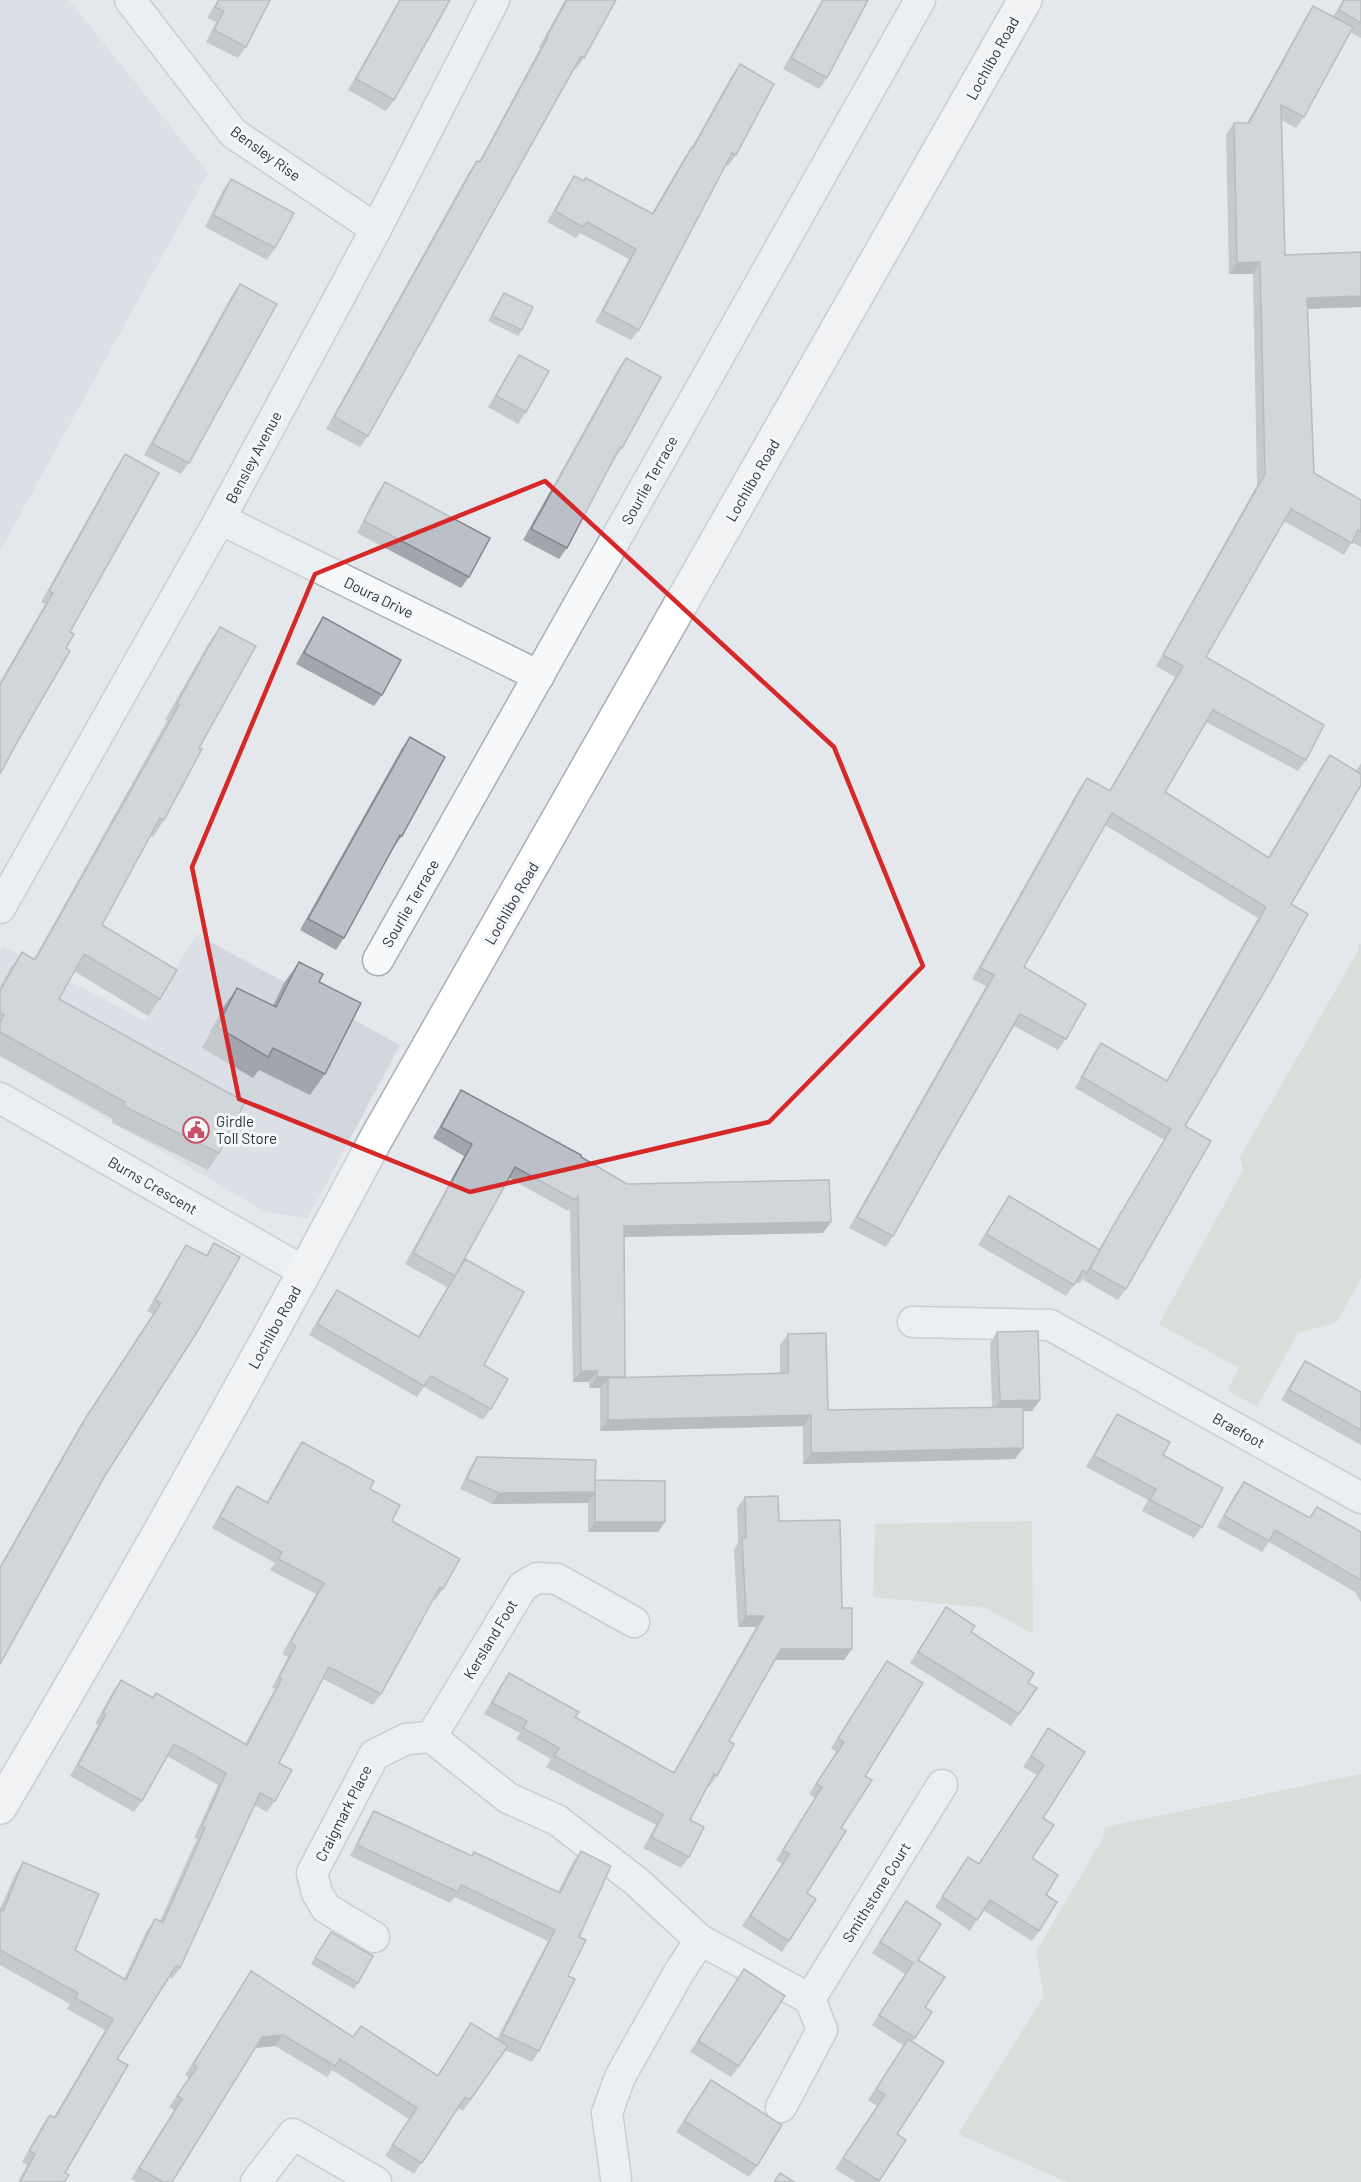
<svg xmlns="http://www.w3.org/2000/svg" width="1361" height="2182" viewBox="0 0 1361 2182" font-family="Barlow,sans-serif">
<style>
.built{fill:#d2d6dd}
.green{fill:#cad5c5}
.lines{fill:none;stroke-linecap:round;stroke-linejoin:round}
.street-casing{stroke:#a9aeb5;stroke-width:33}
.secondary-casing{stroke:#a9aeb5;stroke-width:36}
.street{stroke:#f6f8f9;stroke-width:30}
.secondary{stroke:#fff;stroke-width:33}
.wall{fill:#a1a5ac}
.shaded-wall{fill:#83868c}
.building{fill:#bbc0c8;stroke:#83868c;stroke-width:1.5}
.marked{fill:none;stroke:#d62828;stroke-width:4.5;stroke-linejoin:round}
.labels{text-anchor:middle;dominant-baseline:central;stroke-width:6;stroke-linejoin:round;paint-order:stroke}
.street-label{font-size:15px;fill:#2c3543;stroke:#f4f6f8}
.poi-label{font-size:15px;fill:#2c3543;stroke:#f4f6f8;text-anchor:start}
</style>
<rect width="100%" height="100%" fill="#e4e7eb"/>
<!-- built -->
<g class="built">
<path d="M0 0H69L208 173 0 551Z"/>
<path d="M196 934 400 1045 308 1218 266 1212 0 1056V952L3 946 145 1021Z"/>
</g>
<!-- green -->
<g class="green">
<path d="M1361 944V1278L1337 1322 1298 1333 1257 1407 1227 1390 1239 1368 1159 1324 1243 1170 1240 1157 1358 951V945Z"/>
<path d="M1032 1521 1033 1634 986 1608 873 1597 875 1524Z"/>
<path d="M1361 1774V2182H1067L958 2134 1044 1996 1036 1952 1103 1838 1105 1827Z"/>
</g>
<g class="lines">
<!-- street casing -->
<g class="street-casing">
<g id="street">
<path d="M130 0 233 133 376 229"/>
<path d="M220 519 539 676"/>
<path d="M0 908 220 519 376 229 494 0"/>
<path d="M378 960 920 0"/>
<path d="M0 1098 305 1272"/>
<path d="M913 1322 1050 1325 1361 1498"/>
<path d="M431 1737 508 1798 557 1820 637 1882 700 1940 678 1974 620 2077 607 2113 616 2178"/>
<path d="M431 1737 523 1586 537 1578 557 1579 634 1622"/>
<path d="M374 1937 326 1908 317 1893 312 1873 374 1755 406 1739 431 1737"/>
<path d="M700 1940 810 1999 822 2030 781 2107"/>
<path d="M810 1999 942 1785"/>
<path d="M256 2182 293 2134 376 2182"/>
</g>
</g>
<!-- secondary casing -->
<g class="secondary-casing">
<path id="secondary" d="M0 1807C131 1586 257 1363 377 1137L1025 0"/>
</g>
<!-- street -->
<use href="#street" class="street"/>
<!-- secondary -->
<use href="#secondary" class="secondary"/>
</g>
<!-- wall -->
<g class="wall">
<path d="M218 0H270L246 47 238 58 206 42 216 22 207 18Z"/>
<path d="M399 0H450L394 100 386 111 348 90Z"/>
<path d="M565 0H616L584 58 576 69 575 68 368 436 360 447 326 429 469 172 477 161 479 162 540 48 539 47Z"/>
<path d="M822 0H868L827 78 819 89 783 69Z"/>
<path d="M1343 0H1361V38L1350 32 1304 117 1296 128 1281 120 1285 255 1361 307 1307 309 1314 473 1361 500V547L1352 542 1344 555 1284 521 1206 657 1306 760 1298 771 1206 722 1165 792 1268 857 1322 766 1330 755 1356 771 1361 763V785L1291 904 1185 1126 1126 1289 1118 1300 1083 1280 1084 1277 1079 1284 1076 1282 1066 1296 978 1245 1009 1196 1099 1249 1164 1140 1075 1088 1093 1054 1101 1043 1166 1081 1258 918 1105 825 1024 967 1066 1039 1058 1050 1014 1026 942 1149 893 1236 886 1247 849 1228 986 986 972 979 1079 789 1087 778 1109 791 1175 677 1156 666 1257 485 1253 274H1229L1226 134 1234 123H1247L1306 17 1313 6 1333 17Z"/>
<path d="M740 64 736 155 728 166 726 165 639 330 631 340 595 322 629 259 580 233 576 238 547 222 567 187 574 176 583 181 586 178 652 213 684 158 692 147 732 75Z"/>
<path d="M231 179 275 248 267 260 205 227 223 190Z"/>
<path d="M240 284 189 463 181 474 144 455 232 295Z"/>
<path d="M504 293 522 330 518 336 488 321 500 299Z"/>
<path d="M519 355 526 412 518 424 488 407 512 366Z"/>
<path d="M626 358 622 448 614 459 567 548 559 559 523 540 618 369Z"/>
<path d="M125 454 70 632 66 648 0 774V682L45 604 41 602 117 466Z"/>
<path d="M385 482 469 577 461 588 357 533 377 493Z"/>
<path d="M323 617 382 695 374 706 296 664 316 628Z"/>
<path d="M220 627 199 748 164 820 153 837 150 835 102 925 160 999 148 1016 74 971 59 999 219 1153 208 1170 112 1123 113 1119 0 1056V987L10 969 22 952 34 959 167 721 165 720 208 644Z"/>
<path d="M410 737 402 836 394 847 344 938 336 950 300 930 402 748Z"/>
<path d="M299 962 319 982 325 1074 310 1095 259 1070 253 1078 202 1048 222 1009 237 988 273 1006 284 983Z"/>
<path d="M461 1090 627 1184 823 1233 624 1237 625 1378 780 1374V1345L788 1334 828 1410 992 1407 990 1343 997 1332 1032 1411H1023V1448L1015 1459 803 1464V1426L600 1431V1389L601 1388H589V1382H573L570 1208 568 1211 509 1178 462 1262 484 1365 491 1409 483 1420 424 1387 417 1397 309 1335 329 1301 337 1290 418 1337 448 1286 447 1287 405 1264 464 1156 433 1138 454 1101Z"/>
<path d="M214 1243 106 1474 0 1664V1566L79 1427 153 1314 147 1311 179 1256 186 1245 206 1255Z"/>
<path d="M1305 1361 1361 1392V1445L1281 1400 1298 1371Z"/>
<path d="M1117 1414 1163 1455 1202 1527 1194 1538 1142 1511 1148 1500 1086 1467 1110 1425Z"/>
<path d="M302 1442 370 1489 392 1521 443 1589 435 1600 433 1599 381 1694 373 1705 323 1679 279 1763 275 1801 267 1812 254 1805 180 1968 172 1979 169 1977 117 2059 65 2173 64 2182H18L27 2165 22 2162 42 2126 50 2115 54 2117 105 2030 67 2009 70 2004 0 1965V1909L16 1873 23 1862 75 1950 124 1979 147 1930 155 1919 160 1921 197 1839 194 1838 218 1785 167 1756 142 1801 134 1812 70 1776 98 1725 95 1724 113 1691 121 1680 153 1698 156 1693 245 1744 275 1689 272 1688 288 1657 282 1654 316 1594 270 1570 275 1563 212 1528 229 1497 237 1486 266 1503 294 1453Z"/>
<path d="M477 1457 595 1480 665 1522 658 1532H588V1502L492 1504 460 1489 470 1467Z"/>
<path d="M1244 1482 1309 1518 1317 1507 1361 1532V1602L1355 1592 1269 1542 1262 1552 1217 1527 1236 1493Z"/>
<path d="M745 1497 779 1521 842 1608 852 1649 844 1660H775L729 1741 717 1776 709 1787 708 1786 690 1820 689 1857 681 1868 643 1848 656 1825 546 1767 551 1759 516 1739 520 1733 484 1714 501 1684 509 1673 575 1717 673 1773 756 1627H738L734 1549 738 1543 737 1508Z"/>
<path d="M946 1607 971 1632 1028 1683 1037 1688 1011 1726 910 1663Z"/>
<path d="M887 1661 865 1776 841 1828 807 1893 789 1941 782 1952 742 1926 782 1864 776 1860 815 1798 809 1794 836 1752 831 1748Z"/>
<path d="M1048 1728 1043 1818 1032 1858 1046 1895 1039 1931 1032 1941 983 1910 970 1931 935 1907 961 1867 979 1863 1037 1775 1023 1767Z"/>
<path d="M374 1811 471 1856 558 1892 573 1862 581 1851 579 1937 568 1976 539 2051 532 2062 505 2050 463 2111 458 2108 414 2174 385 2156 409 2119 332 2070 327 2077 275 2046 255 2048 172 2182H137L131 2179 174 2110 169 2107 189 2078 185 2075 251 1971 353 2037 437 2076 471 2023 497 2039 548 1941 455 1897 450 1903 350 1856 367 1822Z"/>
<path d="M906 1901 918 1960 925 2007 932 2012 912 2042 897 2134 906 2140 879 2182H856L835 2169 877 2106 868 2100 904 2046 872 2025 905 1974 872 1953Z"/>
<path d="M331 1932 358 1983 354 1989 311 1964Z"/>
<path d="M744 1969 739 2066 731 2077 690 2052Z"/>
<path d="M711 2080 757 2166 749 2177 676 2132Z"/>
</g>
<!-- shaded-wall -->
<g class="shaded-wall">
<path d="M1260 262 1253 274H1229L1237 263Z"/>
<path d="M1361 296V307L1299 309 1307 298Z"/>
<path d="M831 1222 823 1233 616 1237 624 1226Z"/>
<path d="M581 1371H597L589 1382H573Z"/>
<path d="M597 1377H625L618 1388 608 1378 601 1388H589Z"/>
<path d="M1040 1400 1032 1411 992 1412 1000 1401Z"/>
<path d="M811 1415 803 1426 600 1431 608 1420Z"/>
<path d="M1023 1448 1015 1459 803 1464 811 1453Z"/>
<path d="M595 1492 588 1503 492 1504 499 1493Z"/>
<path d="M595 1522H665L658 1532H588Z"/>
<path d="M746 1616H764L756 1627H738Z"/>
<path d="M781 1649H852L844 1660H774Z"/>
<path d="M283 2035 275 2046 254 2048 262 2037Z"/>
</g>
<!-- building -->
<g class="building">
<path d="M219 0H270L246 47 214 30 224 11 215 7Z"/>
<path d="M400 0H450L394 100 356 79Z"/>
<path d="M567 0H616L584 58 581 56 368 436 334 417 477 161 480 162 548 37 547 36Z"/>
<path d="M823 0H868L827 78 791 58Z"/>
<path d="M1344 0H1361V23L1339 10Z"/>
<path d="M1313 6 1353 27 1304 117 1281 105 1285 255 1361 252V296L1307 298 1314 473 1361 500V532L1358 530 1352 543 1291 509 1206 657 1324 725 1306 760 1213 710 1165 792 1269 858 1330 755 1361 774V785L1291 904 1308 914 1273 977 1185 1126 1211 1141 1126 1289 1090 1269 1113 1226 1171 1129 1082 1077 1101 1043 1167 1081 1266 907 1112 813 1024 967 1086 1004 1066 1039 1020 1014 942 1149 893 1236 857 1217 994 975 980 968 1087 778 1110 791 1183 666 1163 655 1265 474 1260 262 1237 263 1234 123H1249Z"/>
<path d="M740 64 774 84 736 155 732 153 639 330 603 311 636 249 587 222 583 227 555 211 574 176 584 181 586 178 653 214 692 147 693 148Z"/>
<path d="M231 179 294 213 275 248 213 215Z"/>
<path d="M240 284 277 304 189 463 152 444Z"/>
<path d="M504 293 533 307 522 330 492 316Z"/>
<path d="M519 355 549 371 526 412 496 396Z"/>
<path d="M626 358 661 377 622 448 620 447 567 548 531 529Z"/>
<path d="M125 454 159 473 70 632 74 634 66 648 70 651 20 737 0 774V685L53 593 49 591Z"/>
<path d="M385 482 490 538 469 577 364 521Z"/>
<path d="M323 617 401 660 382 695 304 653Z"/>
<path d="M220 627 256 646 199 748 202 749 164 820 160 818 102 925 177 970 160 999 84 954 59 999 245 1102 219 1153 123 1106 125 1102 0 1032V1023L4 1015 0 1013V991L22 952 35 960 179 705 177 703Z"/>
<path d="M410 737 445 757 402 836 400 835 344 938 308 919Z"/>
<path d="M299 962 323 974 319 982 361 1003 325 1074 273 1048 268 1057 217 1027 237 988 276 1007Z"/>
<path d="M461 1090 581 1155V1157L627 1184 829 1180 831 1222 624 1226 625 1377H597V1371H581L578 1196 575 1200 515 1167 455 1276 413 1253 472 1144 441 1127Z"/>
<path d="M1009 1196 1100 1250 1087 1273 1083 1270 1074 1285 986 1234Z"/>
<path d="M214 1243 240 1257 197 1332 106 1474 0 1664V1568L87 1416 161 1303 155 1300 186 1245 207 1256Z"/>
<path d="M465 1259 524 1292 484 1365 508 1379 491 1409 431 1376 424 1386 317 1324 337 1290 419 1337Z"/>
<path d="M1038 1331 1040 1400 1000 1401 997 1332Z"/>
<path d="M826 1333 828 1410 1023 1407V1448L811 1453V1415L608 1420V1378L788 1373V1334Z"/>
<path d="M1305 1361 1361 1392V1430L1289 1390Z"/>
<path d="M1117 1414 1170 1442 1163 1455 1223 1488 1202 1527 1150 1500 1156 1489 1094 1456Z"/>
<path d="M302 1442 374 1481 370 1489 400 1505 392 1521 460 1559 443 1589 440 1587 381 1694 329 1667 279 1763 292 1770 275 1801 260 1793 180 1968 176 1966 117 2059 128 2065 65 2173 69 2175 64 2182H20L35 2154 29 2151 50 2115 55 2118 113 2019 75 1998 78 1993 0 1950V1909L3 1911 23 1862 99 1894 75 1950 126 1980 155 1919 163 1922 205 1828 202 1827 226 1773 174 1744 142 1801 78 1765 106 1714 103 1713 121 1680 153 1698 156 1693 247 1745 282 1678 279 1677 296 1646 290 1643 324 1583 278 1559 282 1552 220 1517 237 1486 268 1503Z"/>
<path d="M477 1457 596 1460 595 1480 665 1481V1522H595V1481V1492L499 1493 467 1479Z"/>
<path d="M1244 1482 1310 1518 1317 1507 1361 1532V1580L1275 1530 1269 1541 1224 1516Z"/>
<path d="M778 1496 779 1521 840 1520 842 1608H852V1649H781L729 1741 734 1744 717 1776 714 1774 690 1820 704 1827 689 1857 651 1837 663 1814 554 1756 559 1748 523 1728 527 1721 492 1703 509 1673 579 1712 575 1717 674 1773 764 1616H746L742 1538H746L745 1497Z"/>
<path d="M946 1607 975 1626 971 1632 1034 1673 1028 1683 1037 1688 1019 1714 918 1652Z"/>
<path d="M887 1661 923 1683 865 1776 872 1780 841 1828 846 1831 807 1893 816 1899 789 1941 750 1916 789 1854 783 1850 822 1787 816 1784 844 1742 838 1738Z"/>
<path d="M1048 1728 1085 1752 1043 1818 1054 1825 1032 1858 1058 1875 1046 1895 1057 1902 1039 1931 990 1900 977 1920 942 1897 968 1857 979 1864 1044 1765 1031 1756Z"/>
<path d="M374 1811 472 1856 474 1852 560 1893 581 1851 611 1866 579 1937 586 1940 568 1976 575 1979 539 2051 502 2034 555 1930 461 1885 458 1892 357 1845Z"/>
<path d="M906 1901 941 1924 918 1960 945 1977 925 2007 932 2012 915 2038 879 2015 913 1963 880 1942Z"/>
<path d="M331 1932 373 1956 358 1983 315 1958Z"/>
<path d="M744 1969 785 1996 739 2066 698 2041Z"/>
<path d="M251 1971 353 2037 361 2026 438 2076 471 2023 508 2046 470 2100 465 2097 422 2163 392 2145 417 2108 340 2059 335 2066 283 2035 262 2037 172 2182H163L139 2168 182 2099 177 2096 197 2067 193 2064Z"/>
<path d="M908 2039 944 2062 897 2134 906 2140 879 2181 843 2158 885 2095 876 2089Z"/>
<path d="M711 2080 782 2125 757 2166 684 2121Z"/>
<path d="M780 2173 794 2182H774Z"/>
</g>
<!-- marked area -->
<path d="M0 0H1361V2182H0ZM545 481 834 747 923 966 769 1122 470 1192 239 1099 192 867 315 574Z" fill="#e4e7eb" fill-opacity=".55" fill-rule="evenodd"/>
<path class="marked" d="M545 481 834 747 923 966 769 1122 470 1192 239 1099 192 867 315 574Z"/>
<!-- icons -->
<defs>
<g id="civic-ring" transform="scale(1.35)"><circle r="9.5" fill="#f4f6f8" stroke="#c94f67" stroke-width="1.5"/><path d="M-.6-6.5H3V-4.5H.6V-3L4-1V1h2V6H-6V1h2V-1L-.6-3ZM-1.2 2.5V6h2.4V2.5Z" fill="#c94f67"/></g>
</defs>
<g fill-rule="evenodd">
<use href="#civic-ring" x="196" y="1130"/>
</g>
<g class="labels">
<!-- street labels -->
<g class="street-label">
<text transform="translate(992 58) rotate(-61)">Lochlibo Road</text>
<text transform="translate(266 153) rotate(36)">Bensley Rise</text>
<text transform="translate(253 457) rotate(-62)">Bensley Avenue</text>
<text transform="translate(649 480) rotate(-61)">Sourlie Terrace</text>
<text transform="translate(752 480) rotate(-60)">Lochlibo Road</text>
<text transform="translate(379 597) rotate(26)">Doura Drive</text>
<text transform="translate(410 903) rotate(-60)">Sourlie Terrace</text>
<text transform="translate(511 903) rotate(-60)">Lochlibo Road</text>
<text transform="translate(153 1185) rotate(30)">Burns Crescent</text>
<text transform="translate(274 1327) rotate(-61)">Lochlibo Road</text>
<text transform="translate(1239 1430) rotate(29)">Braefoot</text>
<text transform="translate(490 1639) rotate(-59)">Kersland Foot</text>
<text transform="translate(343 1813) rotate(-63)">Craigmark Place</text>
<text transform="translate(876 1892) rotate(-58)">Smithstone Court</text>
</g>
<!-- poi labels -->
<g class="poi-label">
<text x="216" y="1121">Girdle<tspan x="216" dy="17">Toll Store</tspan></text>
</g>
</g>
</svg>
